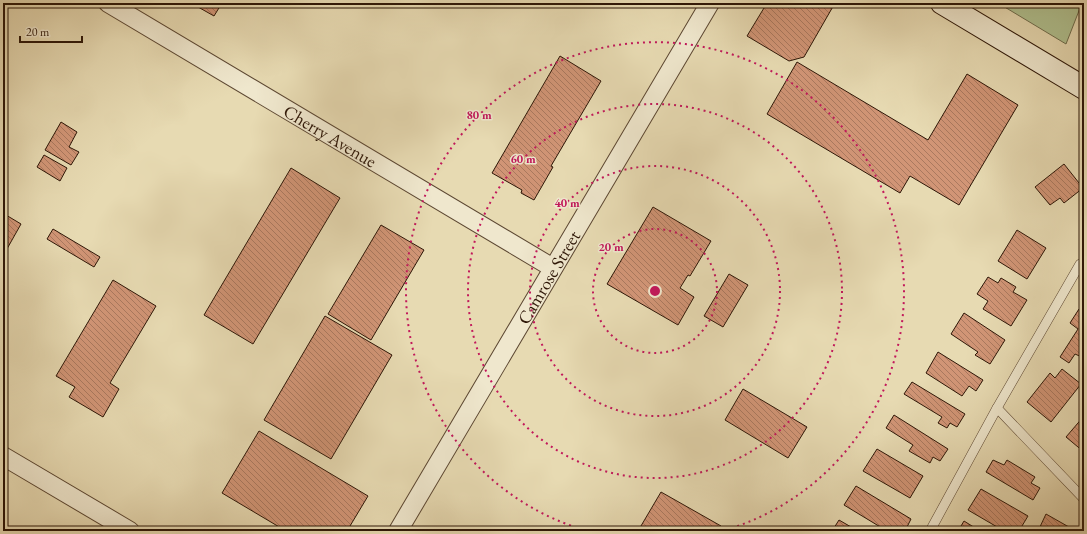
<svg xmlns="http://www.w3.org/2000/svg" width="1087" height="534" viewBox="0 0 1087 534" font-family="'EB Garamond',serif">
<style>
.park{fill:#b0c190;stroke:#6e6c4c}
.building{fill:url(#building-back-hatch);stroke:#2d1607}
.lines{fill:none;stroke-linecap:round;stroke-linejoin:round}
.lane-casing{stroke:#5c4732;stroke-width:10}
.street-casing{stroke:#5c4732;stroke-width:20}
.secondary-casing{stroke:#2d1607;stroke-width:24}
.lane{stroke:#efe7cd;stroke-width:9}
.street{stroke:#efe7cd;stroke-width:18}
.secondary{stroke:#efe7cd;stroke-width:22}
.ring{fill:none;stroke:#c2185b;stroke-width:2;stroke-dasharray:2 4}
.labels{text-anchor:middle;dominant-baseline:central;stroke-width:3;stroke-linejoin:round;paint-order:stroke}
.street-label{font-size:18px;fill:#2d1607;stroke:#efe7cd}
.centre{fill:#c2185b;stroke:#efe7cd;stroke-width:2}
.ring-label{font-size:12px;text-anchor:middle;font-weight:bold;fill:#c2185b;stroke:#efe7cd;stroke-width:3;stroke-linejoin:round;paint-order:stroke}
</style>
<defs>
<pattern id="building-back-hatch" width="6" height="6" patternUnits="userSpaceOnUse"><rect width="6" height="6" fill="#d19576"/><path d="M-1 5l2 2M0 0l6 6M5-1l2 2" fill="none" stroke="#aa795f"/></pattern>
</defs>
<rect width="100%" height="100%" fill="#e7dab2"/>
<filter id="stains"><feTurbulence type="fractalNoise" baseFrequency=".005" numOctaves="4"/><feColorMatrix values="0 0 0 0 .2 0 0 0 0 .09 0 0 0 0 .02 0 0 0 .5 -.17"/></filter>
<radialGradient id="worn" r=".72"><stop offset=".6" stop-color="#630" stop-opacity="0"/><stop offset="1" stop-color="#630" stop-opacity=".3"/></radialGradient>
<!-- park -->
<path class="park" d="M998 3H1082L1066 44Z"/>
<!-- building -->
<g class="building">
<path d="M191 3H222L214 16Z"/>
<path d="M767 3H835L804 57 789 61 747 36Z"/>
<path d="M560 56 601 81 551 166 553 167 534 200 521 193 522 190 492 173Z"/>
<path d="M797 62 928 140 967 74 1018 105 959 205 910 176 900 193 767 114Z"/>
<path d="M61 122 77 132 69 147 79 152 71 165 45 150Z"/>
<path d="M44 155 67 168 60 181 37 167Z"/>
<path d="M1064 164 1083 188 1064 203 1060 198 1050 205 1035 187Z"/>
<path d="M291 168 340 198 253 344 204 315Z"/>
<path d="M653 207 711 241 690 276 688 275 680 288 694 297 678 325 607 284Z"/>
<path d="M6 215 21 224 3 256V220Z"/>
<path d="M381 225 424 250 371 340 328 314Z"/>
<path d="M53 229 100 257 94 267 47 239Z"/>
<path d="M1017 230 1046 248 1027 279 998 261Z"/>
<path d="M729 274 748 285 723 327 704 316Z"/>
<path d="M988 277 998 283 1001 278 1016 287 1013 292 1027 300 1011 326 983 309 988 301 977 294Z"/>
<path d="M113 280 156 306 110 383 119 389 103 417 69 397 75 387 56 376Z"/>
<path d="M1079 309 1084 312V358L1075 354 1069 363 1060 357 1078 329 1070 323Z"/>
<path d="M964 313 1005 340 990 364 975 355 978 352 951 334Z"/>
<path d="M325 316 392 355 331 459 264 420Z"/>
<path d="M938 352 983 380 976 391 969 386 962 396 926 373Z"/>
<path d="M1062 369 1081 384 1051 422 1027 402 1050 373 1055 378Z"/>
<path d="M912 382 965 414 957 427 950 423 947 428 938 423 942 417 904 394Z"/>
<path d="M743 389 807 427 788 458 725 420Z"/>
<path d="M894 415 948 449 940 461 933 457 930 463 909 451 913 445 886 428Z"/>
<path d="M1084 416V452L1066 437Z"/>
<path d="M259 431 368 496 347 531H286L222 493Z"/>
<path d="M877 449 923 476 910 498 863 471Z"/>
<path d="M993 460 1004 465 1007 460 1035 477 1031 483 1040 488 1033 500 986 472Z"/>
<path d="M856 486 911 519 905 531 899 527 896 531H887L844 505Z"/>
<path d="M981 489 1028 516 1019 531H1004L968 510Z"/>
<path d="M661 492 721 526 718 531H638Z"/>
<path d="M1046 514 1076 531H1038Z"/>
<path d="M839 520 858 531H832Z"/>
<path d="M964 521 980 531H958Z"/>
</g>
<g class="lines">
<!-- lane casing -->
<g class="lane-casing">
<g id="lane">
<path d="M997 408 1084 499"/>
<path d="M930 531 997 408 1080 264 1084 267"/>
</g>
</g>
<!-- street casing -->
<g class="street-casing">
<g id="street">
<path id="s1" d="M108 3 553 268"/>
<path d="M3 456 130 531"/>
<path id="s2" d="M398 531 710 3"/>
</g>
</g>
<!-- secondary casing -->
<g class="secondary-casing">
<path id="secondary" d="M942 3 1084 88"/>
</g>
<!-- lane -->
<use href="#lane" class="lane"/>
<!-- street -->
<use href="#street" class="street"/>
<!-- secondary -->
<use href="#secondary" class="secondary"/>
</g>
<!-- distance rings -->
<g class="ring">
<circle cx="655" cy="291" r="62"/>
<circle cx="655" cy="291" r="125"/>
<circle cx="655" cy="291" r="187"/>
<path d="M588 531A249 249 0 1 1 722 531"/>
</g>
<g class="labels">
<!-- street labels -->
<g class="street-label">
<text stroke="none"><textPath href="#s1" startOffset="259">Cherry Avenue</textPath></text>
<text stroke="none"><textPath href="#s2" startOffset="295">Camrose Street</textPath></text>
</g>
</g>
<circle cx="655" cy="291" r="6" class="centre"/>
<g class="ring-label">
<text x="479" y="119">80 m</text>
<text x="523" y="163">60 m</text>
<text x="567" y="207">40 m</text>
<text x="611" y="251">20 m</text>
</g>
<!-- margin -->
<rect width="1087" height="534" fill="none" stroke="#e7dab2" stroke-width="16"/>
<rect x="4" y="4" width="1079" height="526" fill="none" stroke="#2d1607" stroke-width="2"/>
<rect x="8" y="8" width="1071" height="518" fill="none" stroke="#2d1607"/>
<!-- scale -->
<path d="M20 36v6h62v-6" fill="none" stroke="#2d1607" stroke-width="2"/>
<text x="26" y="36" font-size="12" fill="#2d1607" stroke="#efe7cd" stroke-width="3" paint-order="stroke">20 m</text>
<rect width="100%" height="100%" filter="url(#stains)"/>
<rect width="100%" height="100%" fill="url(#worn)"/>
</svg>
